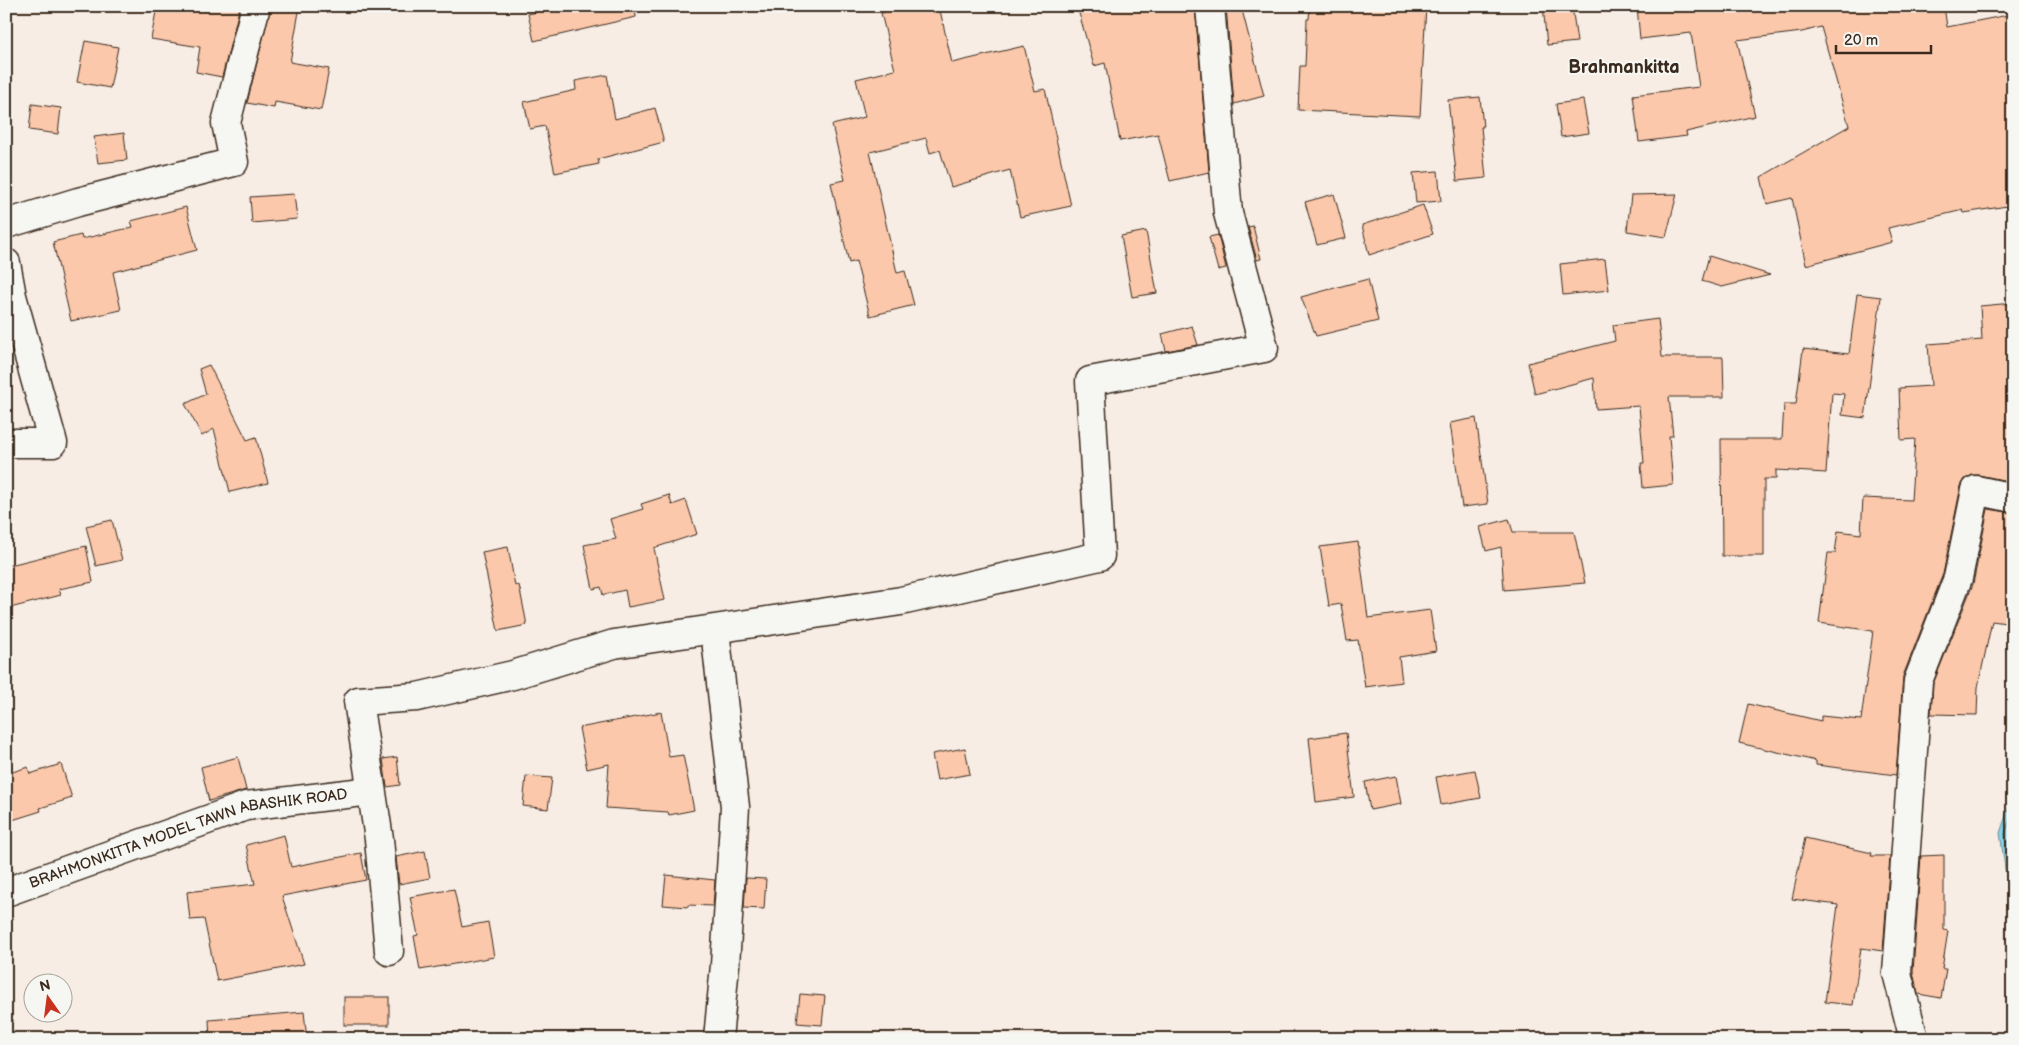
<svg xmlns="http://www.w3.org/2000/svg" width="2019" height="1045" viewBox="0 0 2019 1045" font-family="'Balsamiq Sans',sans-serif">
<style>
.water{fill:#87d2e7;stroke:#698f97}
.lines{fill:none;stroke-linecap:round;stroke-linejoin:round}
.shore{stroke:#596d6e;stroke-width:1}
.building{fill:#fbc8ab;stroke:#3b2a1e}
.minor-casing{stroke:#3b2a1e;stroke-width:31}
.minor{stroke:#f6f6f2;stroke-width:28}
.labels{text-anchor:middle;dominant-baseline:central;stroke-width:4;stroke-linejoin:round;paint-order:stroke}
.street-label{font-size:15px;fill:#3b2a1e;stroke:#f6f6f2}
.quarter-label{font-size:18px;font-weight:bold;fill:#3b2a1e;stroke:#f6f6f2}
</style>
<rect width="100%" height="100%" fill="#f7ede4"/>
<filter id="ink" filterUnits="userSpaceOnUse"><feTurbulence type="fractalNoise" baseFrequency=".02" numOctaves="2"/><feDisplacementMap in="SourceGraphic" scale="10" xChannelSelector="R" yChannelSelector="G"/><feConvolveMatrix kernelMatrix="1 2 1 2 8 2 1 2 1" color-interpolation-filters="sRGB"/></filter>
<g filter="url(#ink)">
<!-- water -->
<path class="water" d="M2013 795V924L2000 833Z"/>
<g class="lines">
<!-- shore -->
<path class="shore" d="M2013 810 2005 834 2013 889"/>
</g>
<!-- building -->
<g class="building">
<path d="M157 6H240L222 77 196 72 200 47 151 39Z"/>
<path d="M271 6H300L290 62 329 69 321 110 275 102 274 108 247 103Z"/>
<path d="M565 6H635L636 17 534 41 528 14Z"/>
<path d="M909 6H939L952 63 1024 46 1035 91 1045 89 1071 206 1020 217 1010 170 951 187 940 150 930 153 926 138 870 152 897 273 905 271 914 305 870 316 856 261 849 263 831 183 845 180 832 125 865 117 856 79 895 70 881 13Z"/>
<path d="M1077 6H1195L1209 172 1170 181 1158 134 1120 141 1105 63 1094 66Z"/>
<path d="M1226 6H1241L1264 96 1234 104Z"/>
<path d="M1310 6H1426L1420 116 1298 110 1300 66H1305L1307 19H1309Z"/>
<path d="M1543 6H1572L1577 42 1547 45Z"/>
<path d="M1637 6H1944L1947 27 2013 14V205L1964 213 1963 210 1888 228 1892 242 1806 265 1792 198 1767 204 1761 177 1849 126 1821 27 1802 32 1737 40 1755 116 1686 132 1687 136 1639 142 1633 95 1699 87 1691 33 1640 39Z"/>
<path d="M85 41 118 47 110 88 77 82Z"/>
<path d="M607 75 615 119 655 108 664 142 598 159 599 164 555 173 545 126 530 129 524 102 576 90 575 81Z"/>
<path d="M1480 97 1483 127H1481L1486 178 1457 181 1448 100Z"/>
<path d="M1583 100 1589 133 1561 137 1556 104Z"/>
<path d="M32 104 61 108 58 134 29 130Z"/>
<path d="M124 133 127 160 98 163 94 137Z"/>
<path d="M1438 171 1441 201 1416 203 1413 173Z"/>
<path d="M294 194 297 219 252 223 250 197Z"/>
<path d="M1334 194 1346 238 1317 245 1305 202Z"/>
<path d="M1677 194 1666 237 1627 231 1631 195Z"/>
<path d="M1423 205 1433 234 1369 255 1362 225Z"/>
<path d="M186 207 197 250 113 272 121 310 71 321 53 242 81 235 82 239 133 227 131 221Z"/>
<path d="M1253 226 1261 259 1257 260 1248 227Z"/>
<path d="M1146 231 1157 293 1132 297 1121 236Z"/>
<path d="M1218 235 1226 268 1218 270 1209 237Z"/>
<path d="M1709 256 1770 275 1722 287 1702 281Z"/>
<path d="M1605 259 1609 290 1563 295 1560 264Z"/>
<path d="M1368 279 1378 321 1316 336 1301 297Z"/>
<path d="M1857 294 1881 297 1865 418 1842 415 1844 394 1832 393 1826 473 1776 470V479H1764V556H1722L1721 439H1782L1784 404H1796L1803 349 1849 354Z"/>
<path d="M2013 303V482L1979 475H1972L1965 479 1961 486 1943 574 1903 676 1896 775 1816 765V761L1739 743 1748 704 1821 721V716L1861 720 1873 631 1819 623 1828 553H1835L1838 531 1861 534 1863 498 1911 500 1915 439 1901 440 1899 388 1931 386 1928 344 1982 340 1980 306Z"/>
<path d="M1658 319 1662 357H1723L1724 397H1669L1673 436H1669L1673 485 1643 488 1641 463H1644L1639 406 1596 409 1594 378 1535 394 1528 363 1615 341 1613 325Z"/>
<path d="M1192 326 1198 345 1166 351 1162 334Z"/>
<path d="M209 365 247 440 256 437 268 483 230 492 214 429 202 436 185 404 206 394 199 369Z"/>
<path d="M1476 418 1488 504 1462 507 1450 423Z"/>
<path d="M669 495 672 505 686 500 697 534 654 548 665 600 628 607 625 590 603 595 601 587 593 589 584 545 616 539 610 519 643 509 641 504Z"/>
<path d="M1988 509 2013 513V583L2006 623 1992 621 1978 687 1977 715 1931 714 1933 684 1973 584Z"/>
<path d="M1509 519 1513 532H1574L1585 583 1504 590 1501 547 1486 551 1480 527Z"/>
<path d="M112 520 122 560 96 566 86 526Z"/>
<path d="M1358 542 1368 618 1430 610 1436 651 1399 657 1402 682 1365 687 1358 640 1347 641 1341 604 1329 606 1320 547Z"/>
<path d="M86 546 93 582 59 589 61 595 6 609V566Z"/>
<path d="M508 547 515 586 519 585 527 625 498 631 482 552Z"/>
<path d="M661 712 669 757 683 755 694 810 669 815 668 812 606 808 609 764 587 769 579 728Z"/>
<path d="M1346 733 1354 797 1316 802 1309 738Z"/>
<path d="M965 748 970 774 937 780 932 754Z"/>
<path d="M238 757 246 790 209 801 201 767Z"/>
<path d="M397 757 400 785 387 787 383 759Z"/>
<path d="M61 764 72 798 40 808 41 811 6 822V774L28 767 30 774Z"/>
<path d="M1475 770 1481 798 1441 805 1436 777Z"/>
<path d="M526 776 552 778 548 809 523 806Z"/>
<path d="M1396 776 1401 804 1370 810 1365 782Z"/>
<path d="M284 835 291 867 361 853 366 880 282 896 304 964 217 981 204 919 190 920 187 892 255 884 246 845Z"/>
<path d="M1805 838 1872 853 1871 856H1890L1883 951 1861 948 1853 1005 1825 1002 1838 905 1792 899Z"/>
<path d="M425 851 430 878 399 884 396 857Z"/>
<path d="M1944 855V930L1948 931 1942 969H1946L1941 998 1918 994 1913 972 1921 856Z"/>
<path d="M666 875 715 880 713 906 688 905V907L663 905Z"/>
<path d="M746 878 766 879 764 909 744 908Z"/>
<path d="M454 889 462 927 488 922 494 957 420 970 414 936 418 935 410 897Z"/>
<path d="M800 994 825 996 822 1025 797 1023Z"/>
<rect x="344" y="997" width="45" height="28"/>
<path d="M304 1012 307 1039H210L209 1020Z"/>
</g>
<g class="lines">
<!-- minor casing -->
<g class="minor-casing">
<g id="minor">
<path d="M6 224 78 202 234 162 226 123 256 6"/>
<path d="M6 263 12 296 53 443H6"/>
<path d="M715 630 735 807 725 965 718 1039"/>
<path id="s1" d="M6 892 246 806 371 791"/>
<path d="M389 951 379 839 358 701 417 697 513 675 614 644 901 601 1100 556 1090 381 1264 348 1228 213 1210 6"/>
<path d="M1914 1039 1897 973 1918 681 1958 578 1976 490 2013 498"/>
</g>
</g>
<!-- minor -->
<use href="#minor" class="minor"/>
</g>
</g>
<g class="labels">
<!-- street labels -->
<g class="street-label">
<text stroke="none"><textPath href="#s1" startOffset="191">BRAHMONKITTA MODEL TAWN ABASHIK ROAD</textPath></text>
</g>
<!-- quarter labels -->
<g class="quarter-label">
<text x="1624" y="67">Brahmankitta</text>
</g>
</g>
<!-- margin -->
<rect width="2019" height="1045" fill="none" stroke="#f6f6f2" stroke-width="25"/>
<rect x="12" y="12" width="1994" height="1020" fill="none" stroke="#3b2a1e" stroke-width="2" filter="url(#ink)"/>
<!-- north arrow -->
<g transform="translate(48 998) rotate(346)"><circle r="24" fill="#f6f6f2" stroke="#aba49d"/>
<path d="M0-4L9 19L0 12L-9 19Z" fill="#c8321e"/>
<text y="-8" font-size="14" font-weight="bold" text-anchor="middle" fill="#3b2a1e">N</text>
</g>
<!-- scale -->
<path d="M1836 45v8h95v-8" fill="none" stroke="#3b2a1e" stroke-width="2.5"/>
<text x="1844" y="45" font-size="15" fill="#3b2a1e" stroke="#f6f6f2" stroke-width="4" paint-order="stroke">20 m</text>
</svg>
